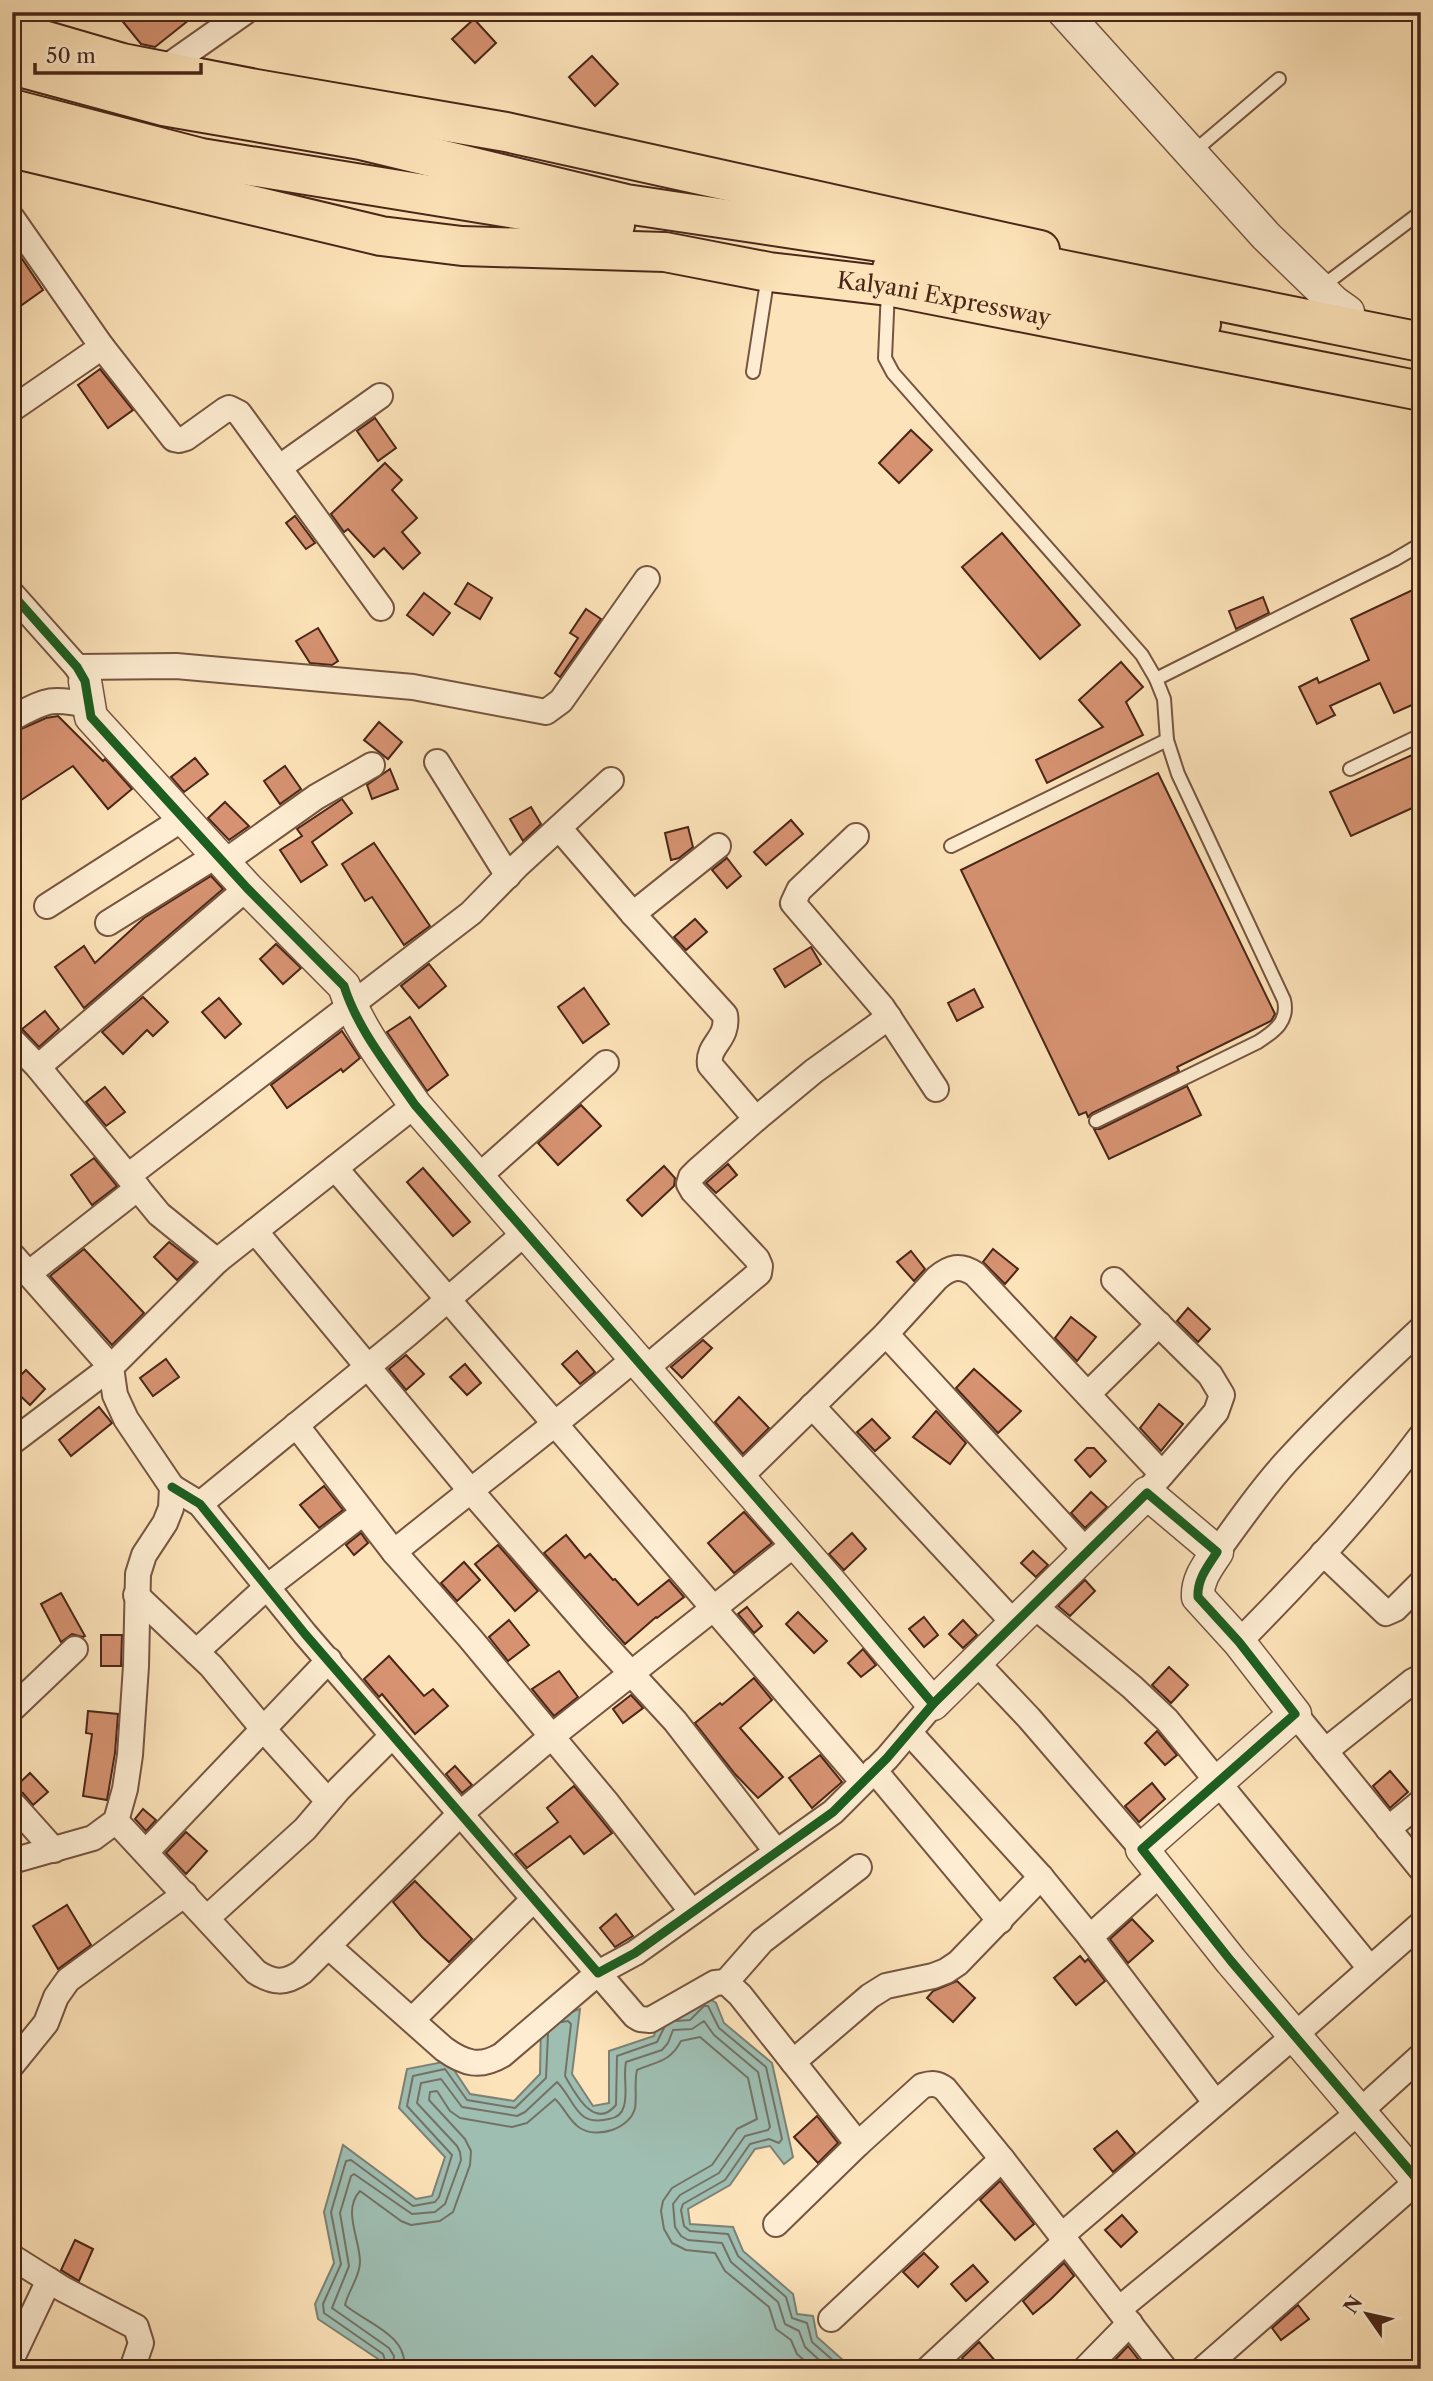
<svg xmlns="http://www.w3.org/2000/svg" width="1433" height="2381" viewBox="0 0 1433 2381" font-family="'Libre Caslon Text',serif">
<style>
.water{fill:#9fbeb2;stroke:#7d8174;stroke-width:2}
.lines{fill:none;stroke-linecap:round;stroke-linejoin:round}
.shore{stroke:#747265;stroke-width:2}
.building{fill:#d69271;stroke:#492618;stroke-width:2}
.service-casing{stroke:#765540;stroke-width:16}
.minor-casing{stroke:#765540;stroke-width:28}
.tertiary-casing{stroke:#765540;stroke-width:35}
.trunk-casing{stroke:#492618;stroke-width:42}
.motorway-casing{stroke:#492618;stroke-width:42}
.service{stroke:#feedd2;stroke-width:12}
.minor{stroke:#feedd2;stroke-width:24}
.tertiary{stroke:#feedd2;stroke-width:32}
.trunk{stroke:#fde3b9;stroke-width:38}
.motorway{stroke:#fde3b9;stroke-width:38}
.cycleway-casing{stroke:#feedd2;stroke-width:13}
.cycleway{stroke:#1b5e20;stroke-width:9}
.labels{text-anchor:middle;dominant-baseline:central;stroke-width:6;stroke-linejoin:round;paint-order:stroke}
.street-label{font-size:23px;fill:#492618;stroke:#feedd2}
</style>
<rect width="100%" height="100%" fill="#fde3b9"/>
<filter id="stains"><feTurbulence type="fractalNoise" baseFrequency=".00286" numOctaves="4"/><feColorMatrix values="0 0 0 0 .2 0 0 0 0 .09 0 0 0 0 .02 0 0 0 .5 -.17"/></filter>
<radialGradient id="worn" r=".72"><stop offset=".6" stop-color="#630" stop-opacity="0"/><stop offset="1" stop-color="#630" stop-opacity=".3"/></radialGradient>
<!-- water -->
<path class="water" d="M704 1995 716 2003 724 2023 772 2063 793 2157 784 2164 770 2146 755 2149 730 2185 688 2209 690 2224 733 2227 743 2251 793 2294 797 2314 813 2316 817 2337 853 2369H377L378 2359 318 2319 315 2304 334 2263 324 2212 343 2145 416 2199 432 2196 445 2157 399 2108 407 2069 448 2061 470 2094 514 2101 540 2074 541 2022 580 2009 572 2074 593 2106 609 2103V2051L654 2036 660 2014H687Z"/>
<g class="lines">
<!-- shore -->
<g class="shore">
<path d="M676 2021 690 2020 704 2006H708L719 2028 766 2067 782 2139 779 2143 769 2139 750 2144 725 2180 683 2204 681 2210 684 2226 690 2231 728 2234 738 2256 786 2297 792 2318 807 2323 812 2342 843 2369"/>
<path d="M562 2022 568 2021 571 2024 565 2076C575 2093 594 2131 616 2105L617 2056 657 2042 664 2028"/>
<path d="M384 2369 385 2360 383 2354 324 2313 323 2304 341 2264 331 2212 346 2161 351 2160 413 2206 435 2202 439 2197 452 2155 407 2106 413 2076 445 2069 467 2100 515 2108 546 2078 548 2034"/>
<path d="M393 2369 394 2356 389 2348 332 2308 349 2266 340 2213 351 2176 354 2174 412 2214 435 2212 445 2204 461 2160 460 2152 457 2146 417 2103 421 2083 441 2079 462 2107 517 2116 525 2112 557 2082C576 2101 575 2127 609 2119 616 2118 622 2114 624 2106 628 2092 623 2076 626 2062L662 2050 668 2043 673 2030 692 2029 704 2021 714 2035 758 2072 770 2127 768 2130 745 2136 719 2173 680 2195 673 2204 675 2227 681 2236 688 2240 722 2243 731 2262 778 2302 785 2324 799 2331 805 2347 829 2369"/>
<path d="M404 2369C409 2335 366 2323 345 2305 348 2291 360 2277 360 2262 360 2239 342 2210 360 2191L401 2221 411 2225 440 2221 453 2212 470 2165 471 2151 465 2139 429 2100 430 2092 437 2091 450 2111 460 2118 512 2127 527 2123 555 2099C564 2107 569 2121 580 2128 597 2139 630 2129 635 2108 637 2096 634 2082 637 2070 658 2061 670 2062 681 2041L700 2037 748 2078 757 2119 737 2129 712 2165 672 2188 663 2201 661 2211 664 2229 672 2243 686 2250 715 2253 725 2271 769 2307 776 2329 791 2340 797 2354 814 2369"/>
</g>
</g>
<!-- building -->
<g class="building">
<path d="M115 12H199L155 47 141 44Z"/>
<path d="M474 19 496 43 475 63 452 39Z"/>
<path d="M592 56 618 84 595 106 569 77Z"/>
<path d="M12 244 43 290 12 312Z"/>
<path d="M100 369 133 410 108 428 78 385Z"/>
<path d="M375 418 396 448 378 461 357 431Z"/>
<path d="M911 430 932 450 899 483 879 463Z"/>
<path d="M385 463 402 480 392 490 417 518 402 532 420 553 403 569 384 548 374 557 348 529 344 532 331 514Z"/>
<path d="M295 516 315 543 306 549 286 523Z"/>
<path d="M1002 533 1080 625 1040 659 962 567Z"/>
<path d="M468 583 492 598 480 619 455 604Z"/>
<path d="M1421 586V701L1394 713 1380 683 1330 706 1335 715 1317 724 1299 687 1317 678 1319 683 1369 660 1351 619Z"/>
<path d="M424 593 450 613 433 635 407 615Z"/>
<path d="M1263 597 1269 613 1236 629 1229 611Z"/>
<path d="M586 609 601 619 560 677 555 673 578 638 570 633Z"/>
<path d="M318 628 338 661 332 665 310 663 296 641Z"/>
<path d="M1121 662 1143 687 1126 702 1143 735 1047 783 1036 760 1103 727 1079 700Z"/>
<path d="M58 716 103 761 105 759 132 789 108 809 73 766 12 806V733L46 718Z"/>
<path d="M379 722 402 742 388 759 364 740Z"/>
<path d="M1421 751V804L1351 836 1330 792Z"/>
<path d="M195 758 208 774 184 792 171 777Z"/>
<path d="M285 766 301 789 280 804 264 781Z"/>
<path d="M390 769 398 789 372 799 367 785Z"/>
<path d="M1158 773 1275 1014 1271 1021 1177 1067 1179 1071 1092 1113 1088 1117 1086 1112 1079 1115 961 870Z"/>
<path d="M342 799 352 813 312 842 327 865 301 882 280 850 302 836 297 829Z"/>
<path d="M225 802 249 826 229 840 208 818Z"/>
<path d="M531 807 541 824 523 841 510 819Z"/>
<path d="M791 820 803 834 766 865 754 852Z"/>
<path d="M688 827 693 847 679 858 671 860 665 833Z"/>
<path d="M374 843 430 926 404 945 372 897 365 901 342 864Z"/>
<path d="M727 858 741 876 727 888 712 870Z"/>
<path d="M211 876 223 889 84 1008 55 967 84 946 95 963 144 918Z"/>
<path d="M695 919 707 932 686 950 674 937Z"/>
<path d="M276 944 301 968 283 984 260 959Z"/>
<path d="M811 947 821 964 785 987 774 969Z"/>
<path d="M429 964 446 986 419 1008 401 986Z"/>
<path d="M584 988 609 1024 583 1043 558 1007Z"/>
<path d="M974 989 983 1007 957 1021 948 1003Z"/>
<path d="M143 997 168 1022 153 1036 147 1030 123 1054 102 1032Z"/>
<path d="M219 998 241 1024 225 1038 202 1012Z"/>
<path d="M45 1011 59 1029 39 1047 22 1029Z"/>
<path d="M410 1017 448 1075 427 1091 387 1032Z"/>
<path d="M342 1031 360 1058 343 1072 341 1069 287 1108 271 1085Z"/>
<path d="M1187 1086 1201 1115 1109 1159 1094 1129H1100Z"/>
<path d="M105 1087 125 1112 106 1126 86 1102Z"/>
<path d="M581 1105 601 1126 558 1165 538 1143Z"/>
<path d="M94 1158 117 1186 92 1205 71 1175Z"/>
<path d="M728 1164 737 1175 716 1193 706 1183Z"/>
<path d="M664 1166 675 1178 674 1186 642 1216 627 1200Z"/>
<path d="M423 1168 470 1222 453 1236 407 1182Z"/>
<path d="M169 1242 195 1262 177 1280 154 1257Z"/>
<path d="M84 1249 144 1313 112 1345 50 1276Z"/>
<path d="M993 1249 1018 1269 1005 1284 983 1262Z"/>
<path d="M911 1251 925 1269 914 1281 897 1262Z"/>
<path d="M1188 1308 1210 1329 1198 1342 1177 1321Z"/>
<path d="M1071 1317 1096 1337 1077 1361 1055 1338Z"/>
<path d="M703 1340 712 1348 682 1378 671 1367Z"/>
<path d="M577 1351 595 1372 580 1384 562 1364Z"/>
<path d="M406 1355 424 1374 406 1390 389 1369Z"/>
<path d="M166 1359 179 1377 153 1396 140 1378Z"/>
<path d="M465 1364 481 1383 467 1395 450 1377Z"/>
<path d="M974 1369 1021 1411 998 1433 956 1388Z"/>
<path d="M26 1370 45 1389 30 1405 12 1388V1384Z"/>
<path d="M739 1397 769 1428 743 1454 715 1422Z"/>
<path d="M1159 1404 1183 1424 1161 1451 1140 1428Z"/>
<path d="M99 1407 112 1423 71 1456 59 1440Z"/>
<path d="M936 1411 966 1443 950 1464 913 1437Z"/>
<path d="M872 1419 890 1438 875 1451 857 1432Z"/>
<path d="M1087 1448H1094L1106 1461 1090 1477 1075 1460Z"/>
<path d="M324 1486 343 1510 319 1528 300 1505Z"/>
<path d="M1091 1492 1107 1507 1085 1528 1071 1513Z"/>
<path d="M744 1512 772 1543 734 1573 708 1543Z"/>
<path d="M361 1533 368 1543 354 1555 346 1545Z"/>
<path d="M852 1533 866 1549 844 1570 829 1554Z"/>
<path d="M566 1535 585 1558 590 1554 613 1580 615 1579 638 1605 669 1580 684 1597 657 1618 656 1617 625 1644 544 1553Z"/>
<path d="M498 1545 538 1591 515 1611 475 1564Z"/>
<path d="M1033 1551 1048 1565 1036 1577 1021 1563Z"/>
<path d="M464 1562 480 1580 457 1601 441 1583Z"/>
<path d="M1085 1580 1095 1591 1070 1616 1058 1606Z"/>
<path d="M61 1593 85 1636 83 1637 72 1634 61 1642 41 1604Z"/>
<path d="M747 1607 762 1626 754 1633 738 1614Z"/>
<path d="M798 1612 827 1641 814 1653 786 1624Z"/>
<path d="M924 1617 938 1635 924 1647 909 1629Z"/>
<path d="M509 1620 529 1645 508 1661 489 1637Z"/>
<path d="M963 1620 977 1635 963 1648 949 1634Z"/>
<path d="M101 1635H122L121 1666H101Z"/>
<path d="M863 1649 876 1665 861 1677 848 1663Z"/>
<path d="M389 1656 424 1696 433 1689 448 1706 415 1734 382 1694 379 1697 364 1679Z"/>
<path d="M1169 1667 1188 1685 1171 1703 1152 1685Z"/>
<path d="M559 1671 578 1697 554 1716 532 1689Z"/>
<path d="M754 1678 772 1700 740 1728 783 1777 758 1798 735 1774 695 1723 720 1703 722 1705Z"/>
<path d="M631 1695 643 1708 623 1723 613 1709Z"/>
<path d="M88 1711 118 1714 115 1753 107 1800 83 1796 92 1734 86 1733Z"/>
<path d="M1157 1731 1177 1755 1165 1765 1145 1743Z"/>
<path d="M820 1755 842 1782 812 1808 789 1778Z"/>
<path d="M455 1766 472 1785 462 1793 446 1774Z"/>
<path d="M1390 1771 1408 1792 1390 1808 1373 1786Z"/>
<path d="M30 1773 48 1792 33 1805 23 1793 13 1789Z"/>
<path d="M1152 1783 1165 1799 1139 1822 1125 1806Z"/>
<path d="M574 1786 612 1833 584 1854 570 1836 527 1868 515 1854 558 1822 547 1808Z"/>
<path d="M143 1809 156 1820 146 1831 135 1819Z"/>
<path d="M186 1832 207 1851 186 1874 166 1853Z"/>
<path d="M415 1881 472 1939 449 1962 422 1937 393 1902Z"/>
<path d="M67 1905 91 1945 58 1969 33 1926Z"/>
<path d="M616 1914 633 1936 615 1947 600 1928Z"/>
<path d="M1132 1919 1153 1941 1128 1963 1110 1939Z"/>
<path d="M1080 1956 1085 1962 1088 1959 1105 1981 1076 2005 1054 1978Z"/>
<path d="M957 1981 975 1998 953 2022 927 1998 933 1991Z"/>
<path d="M817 2116 838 2143 818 2163 794 2137Z"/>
<path d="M1117 2131 1135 2153 1113 2172 1094 2149Z"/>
<path d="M1000 2181 1034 2224 1015 2240 980 2200Z"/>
<path d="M1122 2215 1137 2232 1121 2247 1105 2230Z"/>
<path d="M75 2240 93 2249 79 2281 61 2270Z"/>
<path d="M924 2253 938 2267 918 2287 903 2272Z"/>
<path d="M1064 2263 1074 2276 1051 2299 1033 2314 1023 2301Z"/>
<path d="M973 2265 988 2282 966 2301 951 2284Z"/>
<path d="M1298 2305 1309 2319 1281 2340 1272 2328Z"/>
<path d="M979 2342 1002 2369H971L962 2358Z"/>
<path d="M1128 2346 1146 2369H1118L1112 2363Z"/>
</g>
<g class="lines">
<!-- service casing -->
<g class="service-casing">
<g id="service">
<path d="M1192 153 1279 79"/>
<path d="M1320 288 1421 212"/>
<path d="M888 290 885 358 893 373 1142 655 1156 679 1164 699 1167 740 1178 774 1284 1000C1289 1021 1275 1031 1258 1042L1096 1121"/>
<path d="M753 372 768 275"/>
<path d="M1156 679 1394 560 1421 544"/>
<path d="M1350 769 1421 735"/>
<path d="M951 846 1167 740"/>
</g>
</g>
<!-- minor casing -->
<g class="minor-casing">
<g id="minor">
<path d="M161 71 245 12"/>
<path d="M12 218 102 347 12 409"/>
<path d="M102 347 174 439 179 440 186 438 225 410 229 408 239 413 381 608"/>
<path d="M280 467 380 396"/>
<path d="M12 594 77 667 85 680"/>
<path d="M77 667 176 666 413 687 546 712 561 701 647 579"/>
<path d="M12 718C47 700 49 697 89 705"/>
<path d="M437 762 508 876"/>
<path d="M559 828 633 914 725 1015C729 1040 707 1044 710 1065L756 1119 698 1170 691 1177 689 1184 693 1191 757 1259 760 1266 759 1273 644 1370"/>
<path d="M856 836 799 890 793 903 882 1007 936 1089"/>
<path d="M223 863 316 797 372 765"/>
<path d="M47 906 184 818"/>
<path d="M633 914 718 846"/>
<path d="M108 923 217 855"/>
<path d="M12 1040 38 1067 159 1214 217 1261 111 1367 115 1395 126 1419 172 1487 171 1508 165 1523 144 1555 138 1574 136 1666 130 1755 125 1789 116 1821 93 1838 12 1861"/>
<path d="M38 1067 247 888"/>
<path d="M756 1119 814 1071 889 1017"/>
<path d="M335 1168 862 1781"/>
<path d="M128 1176 471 913 517 866 611 780"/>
<path d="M478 1177 606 1063"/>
<path d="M255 1231 470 1490 595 1634 675 1721 776 1851"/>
<path d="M12 1255 111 1367 12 1442"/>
<path d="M217 1261 415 1105"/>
<path d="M28 1274 138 1188"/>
<path d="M1114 1280 1210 1375 1222 1395 1216 1412 1151 1487"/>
<path d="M886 1334 1088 1553"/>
<path d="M1088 1394 1159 1324"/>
<path d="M812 1406 1014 1623"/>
<path d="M296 1425 394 1552 469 1637 608 1804 692 1912"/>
<path d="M739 1478 886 1334 937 1278C950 1267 960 1264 975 1274L1162 1474"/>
<path d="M172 1487 200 1504 305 1634 598 1973 635 1953 833 1812 887 1758 933 1704"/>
<path d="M200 1504 409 1333 525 1233"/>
<path d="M394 1552C474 1487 556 1425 634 1359"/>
<path d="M1217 1552C1239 1521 1261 1490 1286 1462 1329 1415 1375 1372 1421 1329"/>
<path d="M1323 1553 1386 1613 1395 1609 1421 1583"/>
<path d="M136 1595 211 1666 264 1730 328 1801"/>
<path d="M1033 1605 1132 1687 1167 1720 1369 1967"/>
<path d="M1239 1642C1303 1577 1366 1510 1421 1436"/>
<path d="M196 1652 267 1587 363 1513"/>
<path d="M976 1662 1029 1718 1142 1849"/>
<path d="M12 1709 75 1649"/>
<path d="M1295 1714 1421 1869"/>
<path d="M909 1732 1041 1877 1090 1937 1215 2102"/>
<path d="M1325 1751 1413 1681 1421 1677"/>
<path d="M874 1770 1000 1921"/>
<path d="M12 1803 54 1850"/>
<path d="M116 1821 256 1972C273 1983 285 1984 302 1972L460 1814 551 1737 796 1543"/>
<path d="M1388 1829 1421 1802"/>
<path d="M146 1852 329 1660"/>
<path d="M207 1918 305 1829 339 1789 392 1736"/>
<path d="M1090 1937 1160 1874"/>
<path d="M328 1946 444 2049C465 2064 480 2068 502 2055L598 1973 635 2016 640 2019 650 2020 715 1983 726 1982 740 1995 858 2144"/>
<path d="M726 1982 762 1941 859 1867"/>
<path d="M412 2020 534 1899"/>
<path d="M793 2062 870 1996 886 1986 933 1976 946 1971 958 1963 1041 1877"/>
<path d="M12 2065 46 2023 56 1997 68 1980 185 1894"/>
<path d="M776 2224 858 2144 922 2086C932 2083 937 2083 945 2089L1002 2159 1165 2369"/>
<path d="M1061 2236 1295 2035 1421 1924"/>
<path d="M12 2257 63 2289 136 2327 141 2343 132 2369"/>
<path d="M1119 2309 1358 2113 1421 2056"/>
<path d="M831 2319 1002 2159"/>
<path d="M12 2358 49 2280"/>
<path d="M928 2369 1066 2241"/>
<path d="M1085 2369 1130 2323"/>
<path d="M1203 2369 1421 2178"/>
</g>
</g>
<!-- tertiary casing -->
<g class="tertiary-casing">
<g id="tertiary">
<path d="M1064 12 1266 236 1334 302 1348 312"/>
<path d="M85 681 91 717 247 888 344 986C358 1030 389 1067 415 1105L834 1587 933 1704 1147 1493 1217 1552C1208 1566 1197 1579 1198 1597L1239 1642 1295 1714 1142 1849 1231 1961 1421 2184"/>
</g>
</g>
<!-- trunk casing -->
<g class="trunk-casing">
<g id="trunk">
<path d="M12 31 122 63 256 89 506 132 1040 250"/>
<path id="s1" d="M12 148 381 236 462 246 665 252 769 272 888 286 1421 391"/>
</g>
</g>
<!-- motorway casing -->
<g class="motorway-casing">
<g id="motorway">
<path d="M12 65 163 106 361 140 626 204 1054 268 1421 342"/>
<path d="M12 109 201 158 615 225"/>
<path d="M892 269 1201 324"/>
</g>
</g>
<!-- service -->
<use href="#service" class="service"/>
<!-- minor -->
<use href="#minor" class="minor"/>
<!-- tertiary -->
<use href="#tertiary" class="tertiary"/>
<!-- trunk -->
<use href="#trunk" class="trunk"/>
<!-- motorway -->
<use href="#motorway" class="motorway"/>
<!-- cycleway casing -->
<g class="cycleway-casing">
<g id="cycleway">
<path d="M12 594 77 667 85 681 91 717 247 888 344 986C358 1030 389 1067 415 1105L834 1587 933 1704 1147 1493 1217 1552C1208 1566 1197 1579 1198 1597L1239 1642 1295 1714 1142 1849 1231 1961 1421 2184"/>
<path d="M172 1487 200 1504 305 1634 598 1973 635 1953 833 1812 887 1758 933 1704"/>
</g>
</g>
<!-- cycleway -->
<use href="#cycleway" class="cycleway"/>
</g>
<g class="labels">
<!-- street labels -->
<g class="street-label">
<text stroke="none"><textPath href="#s1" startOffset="947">Kalyani Expressway</textPath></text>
</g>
</g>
<!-- margin -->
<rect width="1433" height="2381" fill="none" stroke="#fde3b9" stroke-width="42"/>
<rect x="14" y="14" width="1405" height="2353" fill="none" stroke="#492618" stroke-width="3.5"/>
<rect x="21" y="21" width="1391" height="2339" fill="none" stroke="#492618" stroke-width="2"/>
<!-- north arrow -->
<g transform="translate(1367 2314) rotate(304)" stroke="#feedd2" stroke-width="5" paint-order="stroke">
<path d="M0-5L12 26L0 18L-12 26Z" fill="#492618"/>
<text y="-10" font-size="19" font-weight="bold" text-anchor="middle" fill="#492618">N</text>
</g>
<!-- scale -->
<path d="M35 63v10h166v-10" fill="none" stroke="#492618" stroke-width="3.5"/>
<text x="46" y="63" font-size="21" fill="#492618" stroke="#feedd2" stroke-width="5" paint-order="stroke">50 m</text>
<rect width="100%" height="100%" filter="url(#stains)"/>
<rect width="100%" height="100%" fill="url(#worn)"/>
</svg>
